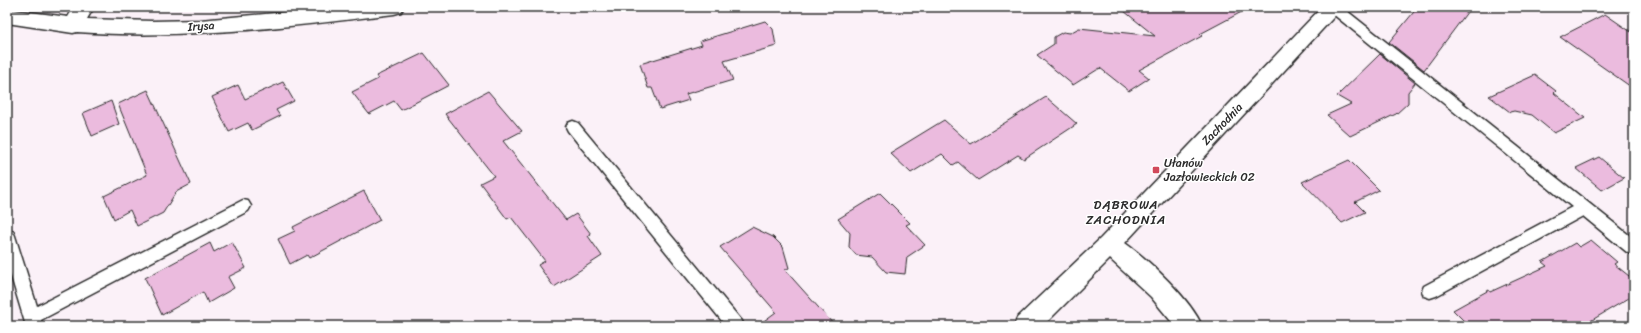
<svg xmlns="http://www.w3.org/2000/svg" width="1641" height="333" viewBox="0 0 1641 333" font-family="Sriracha,sans-serif">
<style>
.building{fill:#ebbbde;stroke:#2b2b2b}
.lines{fill:none;stroke-linecap:round;stroke-linejoin:round}
.service-casing{stroke:#2b2b2b;stroke-width:3}
.minor-casing{stroke:#2b2b2b;stroke-width:3}
.service{fill:#fff;fill-rule:evenodd}
.minor{fill:#fff;fill-rule:evenodd}
.poi-dot{fill:#d1495b;stroke:#fff;stroke-width:1.5}
.labels{text-anchor:middle;dominant-baseline:central;stroke-width:3;stroke-linejoin:round;paint-order:stroke}
.street-label{font-size:12px;fill:#2b2b2b;stroke:#fff}
.poi-label{font-size:12px;fill:#2b2b2b;stroke:#fff;text-anchor:start}
.neighbourhood-label{font-size:13px;letter-spacing:1px;fill:#2b2b2b;stroke:#fff}
</style>
<rect width="100%" height="100%" fill="#fbf1f8"/>
<filter id="ink" filterUnits="userSpaceOnUse"><feTurbulence type="fractalNoise" baseFrequency=".025" numOctaves="2"/><feDisplacementMap in="SourceGraphic" scale="8" xChannelSelector="R" yChannelSelector="G"/><feConvolveMatrix kernelMatrix="1 2 1 2 8 2 1 2 1" color-interpolation-filters="sRGB"/></filter>
<g filter="url(#ink)">
<!-- building -->
<g class="building">
<path d="M1119 7H1251L1200 34 1202 36 1139 70 1149 78 1129 91 1100 68 1073 85 1037 55 1054 44V37L1063 32 1070 33 1079 28 1155 36Z"/>
<path d="M1418 7H1471L1424 70 1389 42Z"/>
<path d="M1605 14 1634 34V89L1560 37Z"/>
<path d="M765 21 773 29 776 46 724 61 733 80 686 94 689 100 660 109 652 88H648L640 64 702 45 700 41Z"/>
<path d="M424 53 449 85 401 110 394 101 369 114 352 92 378 79 376 76Z"/>
<path d="M1380 54 1415 83 1408 92V103L1396 114 1350 136 1327 115 1351 104 1337 96Z"/>
<path d="M1535 75 1556 91 1554 93 1585 118 1554 133 1532 115 1514 111 1510 112 1489 96Z"/>
<path d="M283 82 294 101 276 110 280 116 252 130 248 123 229 132 212 97 238 85 245 99Z"/>
<path d="M148 90 191 184 176 192 163 213 137 226 130 210 114 219 104 196 147 175 118 104Z"/>
<path d="M488 91 522 131 503 141 566 220 576 214 591 234 588 236 602 256 554 287 538 265 545 261 511 217 507 219 480 183 494 176 445 114Z"/>
<path d="M1046 97 1077 124 1024 159 1018 155 978 180 958 162 953 165 942 154 911 173 890 153 944 120 971 144Z"/>
<path d="M111 101 119 124 92 136 83 113Z"/>
<path d="M1599 157 1624 178 1602 190 1576 168Z"/>
<path d="M1349 160 1379 190 1355 202 1365 212 1342 223 1302 182Z"/>
<path d="M364 191 380 220 309 258 307 255 290 264 278 239 295 231 293 227Z"/>
<path d="M880 193 910 223 906 225 925 245 907 257 905 274 886 272 872 257 856 255 849 247 850 233 838 219Z"/>
<path d="M752 227 773 237 783 247 789 268 785 270 835 326H757L776 312 720 247Z"/>
<path d="M1591 240 1617 262 1614 264 1634 280V295L1582 326H1469L1453 310 1489 290 1490 292 1547 266 1542 262 1575 243 1579 247Z"/>
<path d="M232 242 246 268 228 277 234 288 208 303 203 292 162 315 145 278 210 243 214 252Z"/>
</g>
<g class="lines">
<!-- service casing -->
<g class="service-casing">
<g id="service">
<path d="M1326 7H1342L1634 239V255L1628 253 1583 216 1436 296 1430 298 1424 296 1422 291 1424 286 1572 207 1328 10Z"/>
<path d="M573 121 578 123 742 321 744 326H726L568 131 566 127 568 123Z"/>
<path d="M243 200 248 201 251 206 248 211 41 320 42 326H26L7 263V229L13 231 15 236 37 306Z"/>
</g>
</g>
<!-- minor casing -->
<g class="minor-casing">
<g id="minor">
<path d="M74 7H94L87 19 152 21 200 20 340 7H404L401 12 394 14C289 27 183 40 77 32L73 33 7 23V9L68 17Z"/>
<path d="M1322 7H1343L1125 243C1149 260 1191 300 1202 326H1175L1151 297 1110 259 1043 326H1014L1017 318 1101 238Z"/>
</g>
</g>
<!-- service -->
<use href="#service" class="service"/>
<!-- minor -->
<use href="#minor" class="minor"/>
</g>
</g>
<!-- markers -->
<rect class="poi-dot" x="1152" y="166" width="8" height="8" rx="2"/>
<g class="labels">
<!-- street labels -->
<g class="street-label">
<text transform="translate(201 26) rotate(-4)">Irysa</text>
<text transform="translate(1222 124) rotate(-46)">Zachodnia</text>
</g>
<!-- poi labels -->
<g class="poi-label">
<text x="1164" y="163">Ułanów<tspan x="1164" dy="14">Jazłowieckich 02</tspan></text>
</g>
<!-- neighbourhood labels -->
<g class="neighbourhood-label">
<text x="1126" y="204">DĄBROWA<tspan x="1126" dy="15">ZACHODNIA</tspan></text>
</g>
</g>
<!-- margin -->
<rect width="1641" height="333" fill="none" stroke="#fff" stroke-width="24"/>
<rect x="12" y="12" width="1617" height="309" fill="none" stroke="#2b2b2b" stroke-width="1.5" filter="url(#ink)"/>
</svg>
